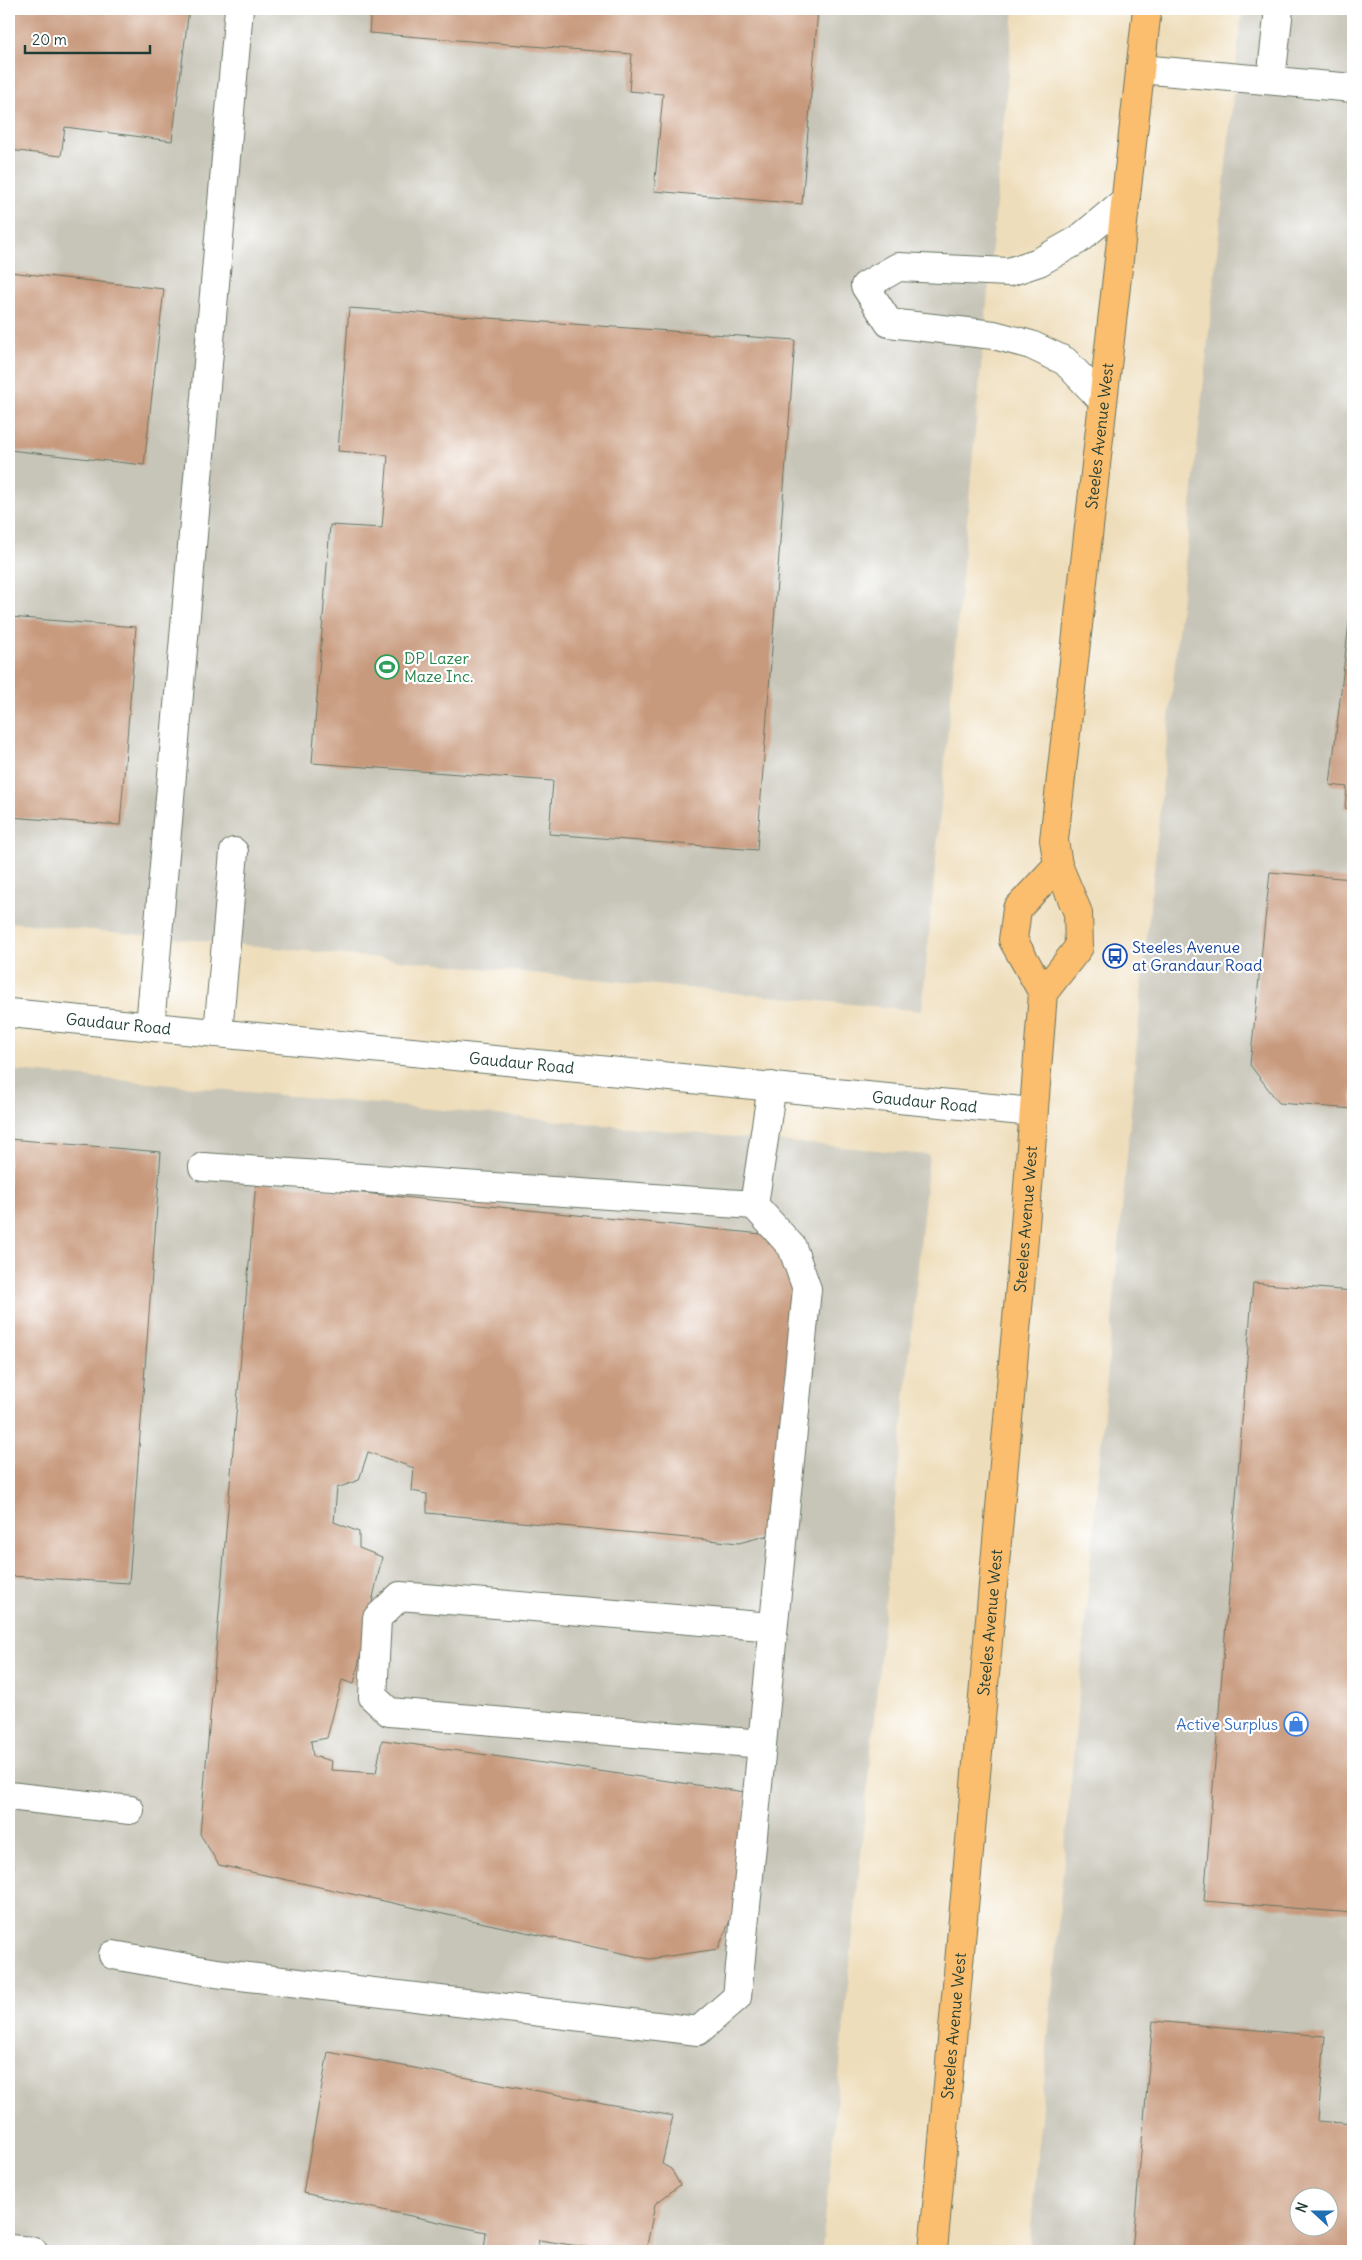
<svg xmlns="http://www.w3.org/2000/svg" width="1362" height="2260" viewBox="0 0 1362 2260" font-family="Delius,sans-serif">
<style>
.industrial{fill:#c7c5b8;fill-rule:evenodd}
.building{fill:#c89a7d;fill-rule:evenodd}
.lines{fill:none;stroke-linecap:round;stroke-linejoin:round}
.minor-casing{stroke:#677563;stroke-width:30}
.major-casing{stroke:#677563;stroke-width:30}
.minor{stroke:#fff;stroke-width:28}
.major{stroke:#fbbd6e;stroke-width:28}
.labels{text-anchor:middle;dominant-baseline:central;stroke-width:4.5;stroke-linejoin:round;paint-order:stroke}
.street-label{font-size:16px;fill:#1f3d34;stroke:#fff}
.leisure-label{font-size:16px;fill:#27864d;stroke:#fff;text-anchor:start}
.transit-label{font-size:16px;fill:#164399;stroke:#fff;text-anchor:start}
.shop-label{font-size:16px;fill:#366cbe;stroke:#fff;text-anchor:end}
</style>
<rect width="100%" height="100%" fill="#fff"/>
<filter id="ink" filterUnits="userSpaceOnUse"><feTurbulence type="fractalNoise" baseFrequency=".02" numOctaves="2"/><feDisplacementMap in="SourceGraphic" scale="10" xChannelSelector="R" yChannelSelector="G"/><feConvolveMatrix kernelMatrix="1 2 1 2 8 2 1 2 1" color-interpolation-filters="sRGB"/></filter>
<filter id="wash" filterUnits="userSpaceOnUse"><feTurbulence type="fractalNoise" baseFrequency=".0096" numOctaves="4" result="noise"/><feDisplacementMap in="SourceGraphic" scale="20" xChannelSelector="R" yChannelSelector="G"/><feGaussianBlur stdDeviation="1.12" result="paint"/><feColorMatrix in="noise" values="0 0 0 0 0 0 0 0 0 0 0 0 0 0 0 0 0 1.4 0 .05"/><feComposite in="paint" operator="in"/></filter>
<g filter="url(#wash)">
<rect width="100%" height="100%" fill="#eeddba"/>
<!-- industrial -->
<g class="industrial">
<path d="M9 9H1014L922 1011 9 922Z"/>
<path d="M1242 9H1353V2251H1029L1143 975ZM1300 2198H1330V2228H1300Z"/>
<path d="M9 1070 929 1155 822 2251H9Z"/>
</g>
<g id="blocks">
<!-- building -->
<g class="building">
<path d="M9 9H189L172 141 65 127 61 156 9 150Z"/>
<path d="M371 9H818L802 204 654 191 663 94 629 91 632 54 369 33Z"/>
<path d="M9 272 164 289 144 465 9 450Z"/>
<path d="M349 308 795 340 757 850 549 834 553 781 312 763 330 525 382 528 388 455 338 451Z"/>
<path d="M1352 597H1353V809L1345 808 1347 787 1330 785Z"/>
<path d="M9 617 136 627 120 825 9 817Z"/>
<path d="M1270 872 1353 879V1109L1279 1103 1250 1065Z"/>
<path d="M9 1139 161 1152 129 1583 9 1576Z"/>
<path d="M256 1182 771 1235 795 1275 773 1534 739 1543 427 1513V1494L412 1491 414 1468 368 1452 359 1480 337 1488 334 1522 359 1532V1548L382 1557 354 1684 342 1680 327 1738 311 1741 313 1756 332 1761 331 1770 376 1773 382 1740 745 1792 742 1892 718 1949 649 1959 219 1865 200 1834Z"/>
<path d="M1253 1283 1353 1291V1913L1204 1901Z"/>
<path d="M9 1865H14L10 1909H9Z"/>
<path d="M1153 2021 1325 2036 1318 2121 1353 2124V2251H1132ZM1300 2198H1330V2228H1300Z"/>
<path d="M328 2052 673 2116 662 2164 671 2169 680 2185 655 2204 646 2251H611L539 2240 537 2251H484L486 2232 303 2193Z"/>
</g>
</g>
</g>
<g filter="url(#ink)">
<use href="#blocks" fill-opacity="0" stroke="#677563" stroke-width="1"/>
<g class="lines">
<!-- minor casing -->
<g class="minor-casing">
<g id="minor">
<path d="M1140 69 1353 88"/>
<path d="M1271 80 1279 9"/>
<path d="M1103 401 1065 361 1031 345 994 335 889 323 865 286 898 267 1009 272 1039 262 1078 240 1126 200"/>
<path id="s1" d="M9 1013 1033 1112"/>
<path d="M150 1026 239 9"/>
<path d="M218 1033 234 852"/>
<path d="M203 1167 754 1205"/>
<path d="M762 1744 389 1712 373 1697 377 1618 400 1596 773 1627"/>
<path d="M9 1796 130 1810"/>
<path d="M113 1955 216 1973 698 2031 737 1997 807 1289 792 1247 754 1205 772 1086"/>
<path d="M9 2249 33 2251"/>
</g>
</g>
<!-- major casing -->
<g class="major-casing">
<g id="major">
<path d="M1043 993 1013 940 1017 909 1058 865"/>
<path id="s2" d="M933 2251 1022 1264 1043 993 1079 947 1078 913 1058 865 1054 840 1147 9"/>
</g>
</g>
<!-- minor -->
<use href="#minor" class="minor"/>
<!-- major -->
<use href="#major" class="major"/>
</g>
</g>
<!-- icons -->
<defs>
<g id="stadium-ring" transform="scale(1.25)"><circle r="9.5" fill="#fff" stroke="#2e9e5b" stroke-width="1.5"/><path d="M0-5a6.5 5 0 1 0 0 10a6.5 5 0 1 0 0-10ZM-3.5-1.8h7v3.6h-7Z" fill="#2e9e5b"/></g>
<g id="bus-ring" transform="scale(1.25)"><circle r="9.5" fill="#fff" stroke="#1a4fb4" stroke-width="1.5"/><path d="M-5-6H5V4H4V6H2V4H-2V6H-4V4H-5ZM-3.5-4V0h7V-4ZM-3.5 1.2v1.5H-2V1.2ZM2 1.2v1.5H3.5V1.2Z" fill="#1a4fb4"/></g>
<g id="shop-ring" transform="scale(1.25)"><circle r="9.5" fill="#fff" stroke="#3f7fe0" stroke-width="1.5"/><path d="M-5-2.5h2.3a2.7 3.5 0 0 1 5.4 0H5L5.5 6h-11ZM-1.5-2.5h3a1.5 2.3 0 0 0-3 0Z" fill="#3f7fe0"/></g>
</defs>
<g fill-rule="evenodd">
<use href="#stadium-ring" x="387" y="667"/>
<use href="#bus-ring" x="1115" y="956"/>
<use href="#shop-ring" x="1296" y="1724"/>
</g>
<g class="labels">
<!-- street labels -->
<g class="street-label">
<text stroke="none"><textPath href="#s2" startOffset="1839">Steeles Avenue West</textPath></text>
<text stroke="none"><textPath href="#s1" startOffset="110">Gaudaur Road</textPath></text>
<text stroke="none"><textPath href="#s1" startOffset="515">Gaudaur Road</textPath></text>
<text stroke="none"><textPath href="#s1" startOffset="920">Gaudaur Road</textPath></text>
<text stroke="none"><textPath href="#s2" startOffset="1036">Steeles Avenue West</textPath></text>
<text stroke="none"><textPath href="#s2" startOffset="631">Steeles Avenue West</textPath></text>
<text stroke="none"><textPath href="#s2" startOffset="226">Steeles Avenue West</textPath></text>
</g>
<!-- leisure labels -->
<g class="leisure-label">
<text x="404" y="658">DP Lazer<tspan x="404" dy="18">Maze Inc.</tspan></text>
</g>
<!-- transit labels -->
<g class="transit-label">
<text x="1132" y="947">Steeles Avenue<tspan x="1132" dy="18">at Grandaur Road</tspan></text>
</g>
<!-- shop labels -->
<g class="shop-label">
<text x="1278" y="1724">Active Surplus</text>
</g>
</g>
<!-- margin -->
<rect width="1362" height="2260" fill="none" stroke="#fff" stroke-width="30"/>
<!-- north arrow -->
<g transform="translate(1314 2212) rotate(291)"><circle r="24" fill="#ffffff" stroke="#a5b1ae"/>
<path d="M0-4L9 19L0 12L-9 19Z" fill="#1f6fb2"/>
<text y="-8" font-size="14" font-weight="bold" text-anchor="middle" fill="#1f3d34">N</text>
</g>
<!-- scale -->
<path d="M25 45v8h125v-8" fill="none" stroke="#1f3d34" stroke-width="2.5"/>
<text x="32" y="45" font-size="15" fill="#1f3d34" stroke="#ffffff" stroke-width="4" paint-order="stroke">20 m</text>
</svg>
